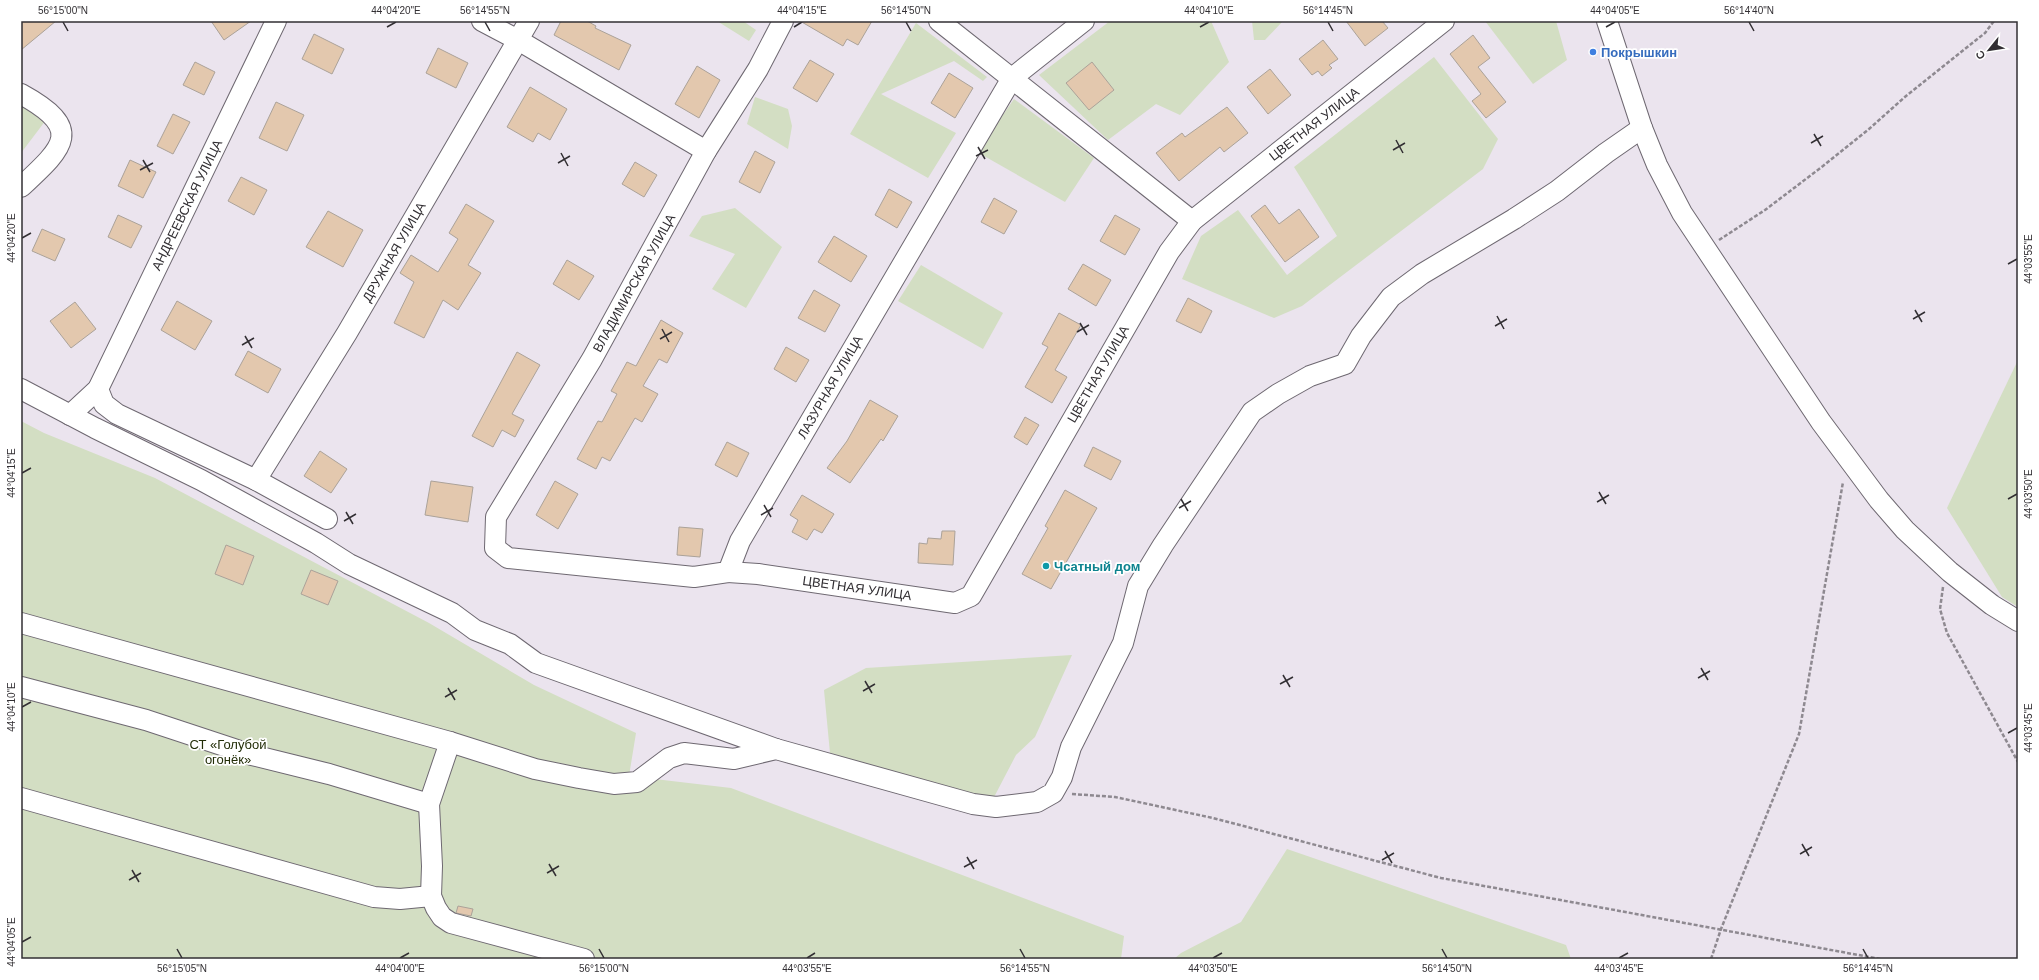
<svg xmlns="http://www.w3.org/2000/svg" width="2039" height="980" viewBox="0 0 2039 980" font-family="Arial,sans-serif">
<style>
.green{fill:#d3dec3}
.building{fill:#e3c8ae;stroke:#aba299}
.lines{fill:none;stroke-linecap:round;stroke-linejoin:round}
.minor-casing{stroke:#6e6871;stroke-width:22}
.path{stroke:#8e8990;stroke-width:2.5;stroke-dasharray:4 2;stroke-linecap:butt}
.minor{stroke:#fff;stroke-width:20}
.ticks{fill:none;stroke:#322f33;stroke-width:1.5}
.shop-dot{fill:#3f7fe0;stroke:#fff;stroke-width:1.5}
.culture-dot{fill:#0f9aa8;stroke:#fff;stroke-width:1.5}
.labels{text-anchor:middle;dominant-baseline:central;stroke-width:3.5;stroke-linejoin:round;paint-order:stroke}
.shop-label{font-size:13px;font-weight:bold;fill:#366cbe;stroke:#fff;text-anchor:start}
.street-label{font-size:13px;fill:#322f33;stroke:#fff}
.culture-label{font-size:13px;font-weight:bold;fill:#0d838f;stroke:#fff;text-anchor:start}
.park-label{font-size:13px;fill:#232e08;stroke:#fff}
.neatline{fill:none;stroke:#322f33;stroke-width:1.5}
.ticks-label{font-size:10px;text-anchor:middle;fill:#322f33}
</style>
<rect width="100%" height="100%" fill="#ebe4ee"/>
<!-- green -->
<g class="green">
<path d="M717 21H743L756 30 749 41Z"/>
<path d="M1110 21H1211L1229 62 1180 115 1156 104 1108 140 1039 75Z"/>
<path d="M1252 21H1283L1265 40H1254Z"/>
<path d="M1485 21H1556L1567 60 1533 84Z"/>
<path d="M916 23 987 77 983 81 954 61 881 94 956 133 928 178 850 134Z"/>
<path d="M1434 57 1498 139 1483 169 1302 306 1274 318 1182 279 1201 236 1238 210 1287 275 1337 236 1294 167Z"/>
<path d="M755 97 788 109 792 126 788 149 747 124Z"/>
<path d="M1014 99 1094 158 1065 202 977 152Z"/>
<path d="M21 106 46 120 21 153Z"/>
<path d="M735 208 782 247 746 308 712 289 735 254 689 236 702 216Z"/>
<path d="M921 265 1003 313 983 349 898 301Z"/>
<path d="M2018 360V607L2002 597 1947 508Z"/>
<path d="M21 421 44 433 155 478 429 623 534 685 636 733 629 776 731 788 1124 936 1121 959H21Z"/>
<path d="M1072 655 1035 737 1016 755 992 801 830 753 824 690 866 668Z"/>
<path d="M1287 849 1566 945 1571 959H1174L1181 953 1241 922Z"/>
</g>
<!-- building -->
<g class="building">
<path d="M21 21H56L21 50Z"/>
<path d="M211 21H251L224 40Z"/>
<path d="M561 21H587L596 26 595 28 631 45 619 70 554 35Z"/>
<path d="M800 21H872L858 45 847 39 843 46Z"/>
<path d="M1346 21H1382L1388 28 1365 46Z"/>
<path d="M314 34 344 49 332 74 302 59Z"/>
<path d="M1473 35 1490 58 1478 67 1506 102 1486 118 1472 101 1481 94 1450 54Z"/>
<path d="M1323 40 1338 59 1329 65 1332 68 1322 76 1318 71 1312 75 1299 59Z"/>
<path d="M438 48 468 63 456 88 426 73Z"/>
<path d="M810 60 834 74 817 102 793 88Z"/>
<path d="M195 62 215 72 204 95 183 85Z"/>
<path d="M1092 62 1114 90 1089 110 1066 83Z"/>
<path d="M697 66 720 80 699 118 675 104Z"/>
<path d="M1270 69 1291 95 1268 114 1247 87Z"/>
<path d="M949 73 973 88 955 118 931 103Z"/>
<path d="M530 87 567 109 550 140 538 133 533 142 507 127Z"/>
<path d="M276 102 304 115 287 151 259 138Z"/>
<path d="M1227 107 1248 133 1224 152 1220 147 1179 181 1156 153 1182 133 1185 137Z"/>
<path d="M173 114 190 122 173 154 157 146Z"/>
<path d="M755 151 775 162 760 193 739 182Z"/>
<path d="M130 160 156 172 143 198 118 186Z"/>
<path d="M635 162 657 175 644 197 622 184Z"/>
<path d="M241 177 267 190 254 215 228 201Z"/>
<path d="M889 189 912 202 897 228 875 215Z"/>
<path d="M994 198 1017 211 1004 234 981 222Z"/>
<path d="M466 204 494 221 468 265 481 273 458 310 443 300 424 338 394 323 414 282 400 273 411 255 438 272 458 239 449 233Z"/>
<path d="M1265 205 1279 224 1299 209 1319 237 1285 262 1251 216Z"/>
<path d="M328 211 363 230 343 267 306 247Z"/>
<path d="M118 215 142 226 131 248 108 237Z"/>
<path d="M1115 215 1140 229 1125 255 1100 241Z"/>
<path d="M42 229 65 239 55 261 32 251Z"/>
<path d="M834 236 867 256 851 282 818 262Z"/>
<path d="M567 260 594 276 579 300 553 284Z"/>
<path d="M1083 264 1111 280 1096 306 1068 289Z"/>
<path d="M814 290 840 305 825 332 798 318Z"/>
<path d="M1188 298 1212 311 1201 333 1176 321Z"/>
<path d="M177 301 212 321 195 350 161 330Z"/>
<path d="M75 302 96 329 71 348 50 321Z"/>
<path d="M1059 313 1081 325 1055 370 1067 377 1052 403 1025 387 1048 347 1042 344Z"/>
<path d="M661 320 683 333 667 363 659 359 643 386 658 394 642 422 635 418 610 461 602 457 596 469 577 459 598 421 602 422 617 394 611 391 627 362 636 366Z"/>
<path d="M786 347 809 360 796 382 774 369Z"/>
<path d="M248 351 281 369 268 393 235 375Z"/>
<path d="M517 352 540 365 512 414 524 420 515 437 502 430 493 447 472 436Z"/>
<path d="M870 400 898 416 883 441 881 439 850 483 827 468 847 441Z"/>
<path d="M1025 417 1039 425 1027 445 1014 437Z"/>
<path d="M727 442 749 453 737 477 715 465Z"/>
<path d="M1093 447 1121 461 1111 480 1084 466Z"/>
<path d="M320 451 347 469 331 493 304 476Z"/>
<path d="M431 481 473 487 468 522 425 515Z"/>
<path d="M555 481 578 494 558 529 536 515Z"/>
<path d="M1065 490 1097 508 1051 589 1022 574 1048 528 1045 526Z"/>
<path d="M802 495 834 514 822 533 814 529 807 540 792 532 798 520 790 515Z"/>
<path d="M679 527 703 529 700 557 677 555Z"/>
<path d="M942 531H955L953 565 918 563 919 543 927 544 928 538 941 539Z"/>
<path d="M226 545 254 556 243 585 215 574Z"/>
<path d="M311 570 338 581 328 605 301 594Z"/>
<path d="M458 906 473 909 471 916 456 913Z"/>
</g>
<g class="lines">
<!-- minor casing -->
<g class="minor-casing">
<g id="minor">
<path d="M482 21 518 40 706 151"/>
<path d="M783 21 758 69 706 151 592 359 496 517 495 548 508 558 694 577 728 572 740 541 1012 78 1084 21"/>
<path d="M939 21 1192 221"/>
<path d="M1607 21 1642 128 1657 165 1682 213 1821 422 1879 500 1905 530 1950 572 1992 605 2018 621"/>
<path d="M21 94C85 129 64 147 21 187"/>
<path d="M21 389 95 428 201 480 316 543 349 564 452 613 475 630 510 644 536 663 776 749"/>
<path d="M98 389 104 404 117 414 256 480 327 519"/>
<path d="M70 415 98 389 276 21"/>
<path d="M256 480 347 333 529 21"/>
<path d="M728 572 758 574 955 603 971 596 1169 252 1192 221 1444 21"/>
<path d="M21 623 450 742 535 769 579 778 614 784 637 782 669 758 684 753 734 759 776 749 973 804 996 807 1037 802 1053 793 1062 777 1071 747 1123 643 1138 586 1163 545 1252 412 1278 394 1310 376 1345 364 1361 336 1391 297 1422 274 1514 219 1557 191 1606 153 1642 128"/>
<path d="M21 687 146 720 252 755 329 774 429 804"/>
<path d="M450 742 429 804 432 866 431 896 436 908 442 917 451 923 584 959"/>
<path d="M21 798 374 897 400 899 431 896"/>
</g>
</g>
<!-- path -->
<g class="path">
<path d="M1719 240 1765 210 1823 166 1869 129 1906 96 1985 33 1994 21"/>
<path d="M1943 587 1940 609 1947 633 2018 762"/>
<path d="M1072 794 1115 797 1213 818 1441 878 1880 959"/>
<path d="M1711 959 1721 929 1799 734 1843 482"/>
</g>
<!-- minor -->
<use href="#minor" class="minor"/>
</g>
<!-- ticks -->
<path class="ticks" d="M63 22 68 31M485 22 490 31M906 22 911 31M1328 22 1333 31M1749 22 1754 31M387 27 396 22M794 27 802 22M1200 27 1209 22M1606 27 1615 22M1814 134 1821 146M1396 140 1403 153M1811 143 1823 136M978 147 985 159M1393 150 1405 143M561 153 568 166M976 156 988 150M143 160 150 172M558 163 570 156M140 170 153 163M22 238 31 233M2008 264 2017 259M1915 310 1922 322M1497 316 1504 329M1913 319 1925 312M1080 323 1087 335M1495 326 1507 319M662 329 669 342M1077 332 1089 325M245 336 252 348M660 339 672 332M242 345 254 338M22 473 31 468M1599 492 1606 504M1181 499 1188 511M2008 499 2017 494M1597 502 1609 495M764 505 771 517M1179 508 1191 501M346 512 353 524M761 515 773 508M344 521 356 514M1701 668 1708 680M1283 675 1290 687M1698 678 1710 671M865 681 872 693M1280 684 1293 677M448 688 455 700M863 691 875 684M445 697 457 690M22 707 31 702M2008 733 2017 728M1802 844 1809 856M1385 851 1392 863M1800 854 1812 847M967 857 974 869M1382 860 1394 853M549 864 556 876M964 867 977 860M132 870 139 882M547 873 559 866M129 880 141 873M22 942 31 937M177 949 182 958M599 949 604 958M1020 949 1025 958M1442 949 1447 958M1863 949 1868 958M400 958 409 953M807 958 815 953M1213 958 1222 953M1619 958 1628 953"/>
<!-- markers -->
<circle class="shop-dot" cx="1593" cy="52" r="4"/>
<circle class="culture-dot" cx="1046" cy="566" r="4"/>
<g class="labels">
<!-- shop labels -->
<g class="shop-label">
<text x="1601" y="52">Покрышкин</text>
</g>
<!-- street labels -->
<g class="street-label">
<text transform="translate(1314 124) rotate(-38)">ЦВЕТНАЯ УЛИЦА</text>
<text transform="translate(187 205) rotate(-64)">АНДРЕЕВСКАЯ УЛИЦА</text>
<text transform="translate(394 252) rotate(-60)">ДРУЖНАЯ УЛИЦА</text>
<text transform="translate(634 283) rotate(-61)">ВЛАДИМИРСКАЯ УЛИЦА</text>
<text transform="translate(1098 374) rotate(-60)">ЦВЕТНАЯ УЛИЦА</text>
<text transform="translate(830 387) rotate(-60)">ЛАЗУРНАЯ УЛИЦА</text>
<text transform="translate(857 588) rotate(8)">ЦВЕТНАЯ УЛИЦА</text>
</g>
<!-- culture labels -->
<g class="culture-label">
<text x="1054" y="566">Чсатный дом</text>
</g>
<!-- park labels -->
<g class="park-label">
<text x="228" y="744">СТ «Голубой<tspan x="228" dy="15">огонёк»</tspan></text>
</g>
</g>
<!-- border -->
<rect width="2039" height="980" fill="none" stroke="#ffffff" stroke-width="44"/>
<!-- north arrow -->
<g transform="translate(1989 50) rotate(240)" stroke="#ffffff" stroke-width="3" paint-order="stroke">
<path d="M0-3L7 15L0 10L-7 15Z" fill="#322f33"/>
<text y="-6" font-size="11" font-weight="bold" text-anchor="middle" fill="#322f33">С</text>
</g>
<rect x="22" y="22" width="1995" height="936" class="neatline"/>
<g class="ticks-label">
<text x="63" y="14">56°15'00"N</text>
<text x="396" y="14">44°04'20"E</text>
<text x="485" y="14">56°14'55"N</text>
<text x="802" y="14">44°04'15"E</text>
<text x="906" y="14">56°14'50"N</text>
<text x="1209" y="14">44°04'10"E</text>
<text x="1328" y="14">56°14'45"N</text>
<text x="1615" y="14">44°04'05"E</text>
<text x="1749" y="14">56°14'40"N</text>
<text transform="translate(11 238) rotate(-90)" y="4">44°04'20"E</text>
<text transform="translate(2028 259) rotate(-90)" y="4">44°03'55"E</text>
<text transform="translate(11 473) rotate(-90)" y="4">44°04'15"E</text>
<text transform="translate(2028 494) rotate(-90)" y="4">44°03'50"E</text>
<text transform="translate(11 707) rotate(-90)" y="4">44°04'10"E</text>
<text transform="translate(2028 728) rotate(-90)" y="4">44°03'45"E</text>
<text transform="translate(11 942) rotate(-90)" y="4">44°04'05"E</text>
<text x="182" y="972">56°15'05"N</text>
<text x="400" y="972">44°04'00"E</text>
<text x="604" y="972">56°15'00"N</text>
<text x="807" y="972">44°03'55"E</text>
<text x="1025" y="972">56°14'55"N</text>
<text x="1213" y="972">44°03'50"E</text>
<text x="1447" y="972">56°14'50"N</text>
<text x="1619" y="972">44°03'45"E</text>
<text x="1868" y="972">56°14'45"N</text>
</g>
</svg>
